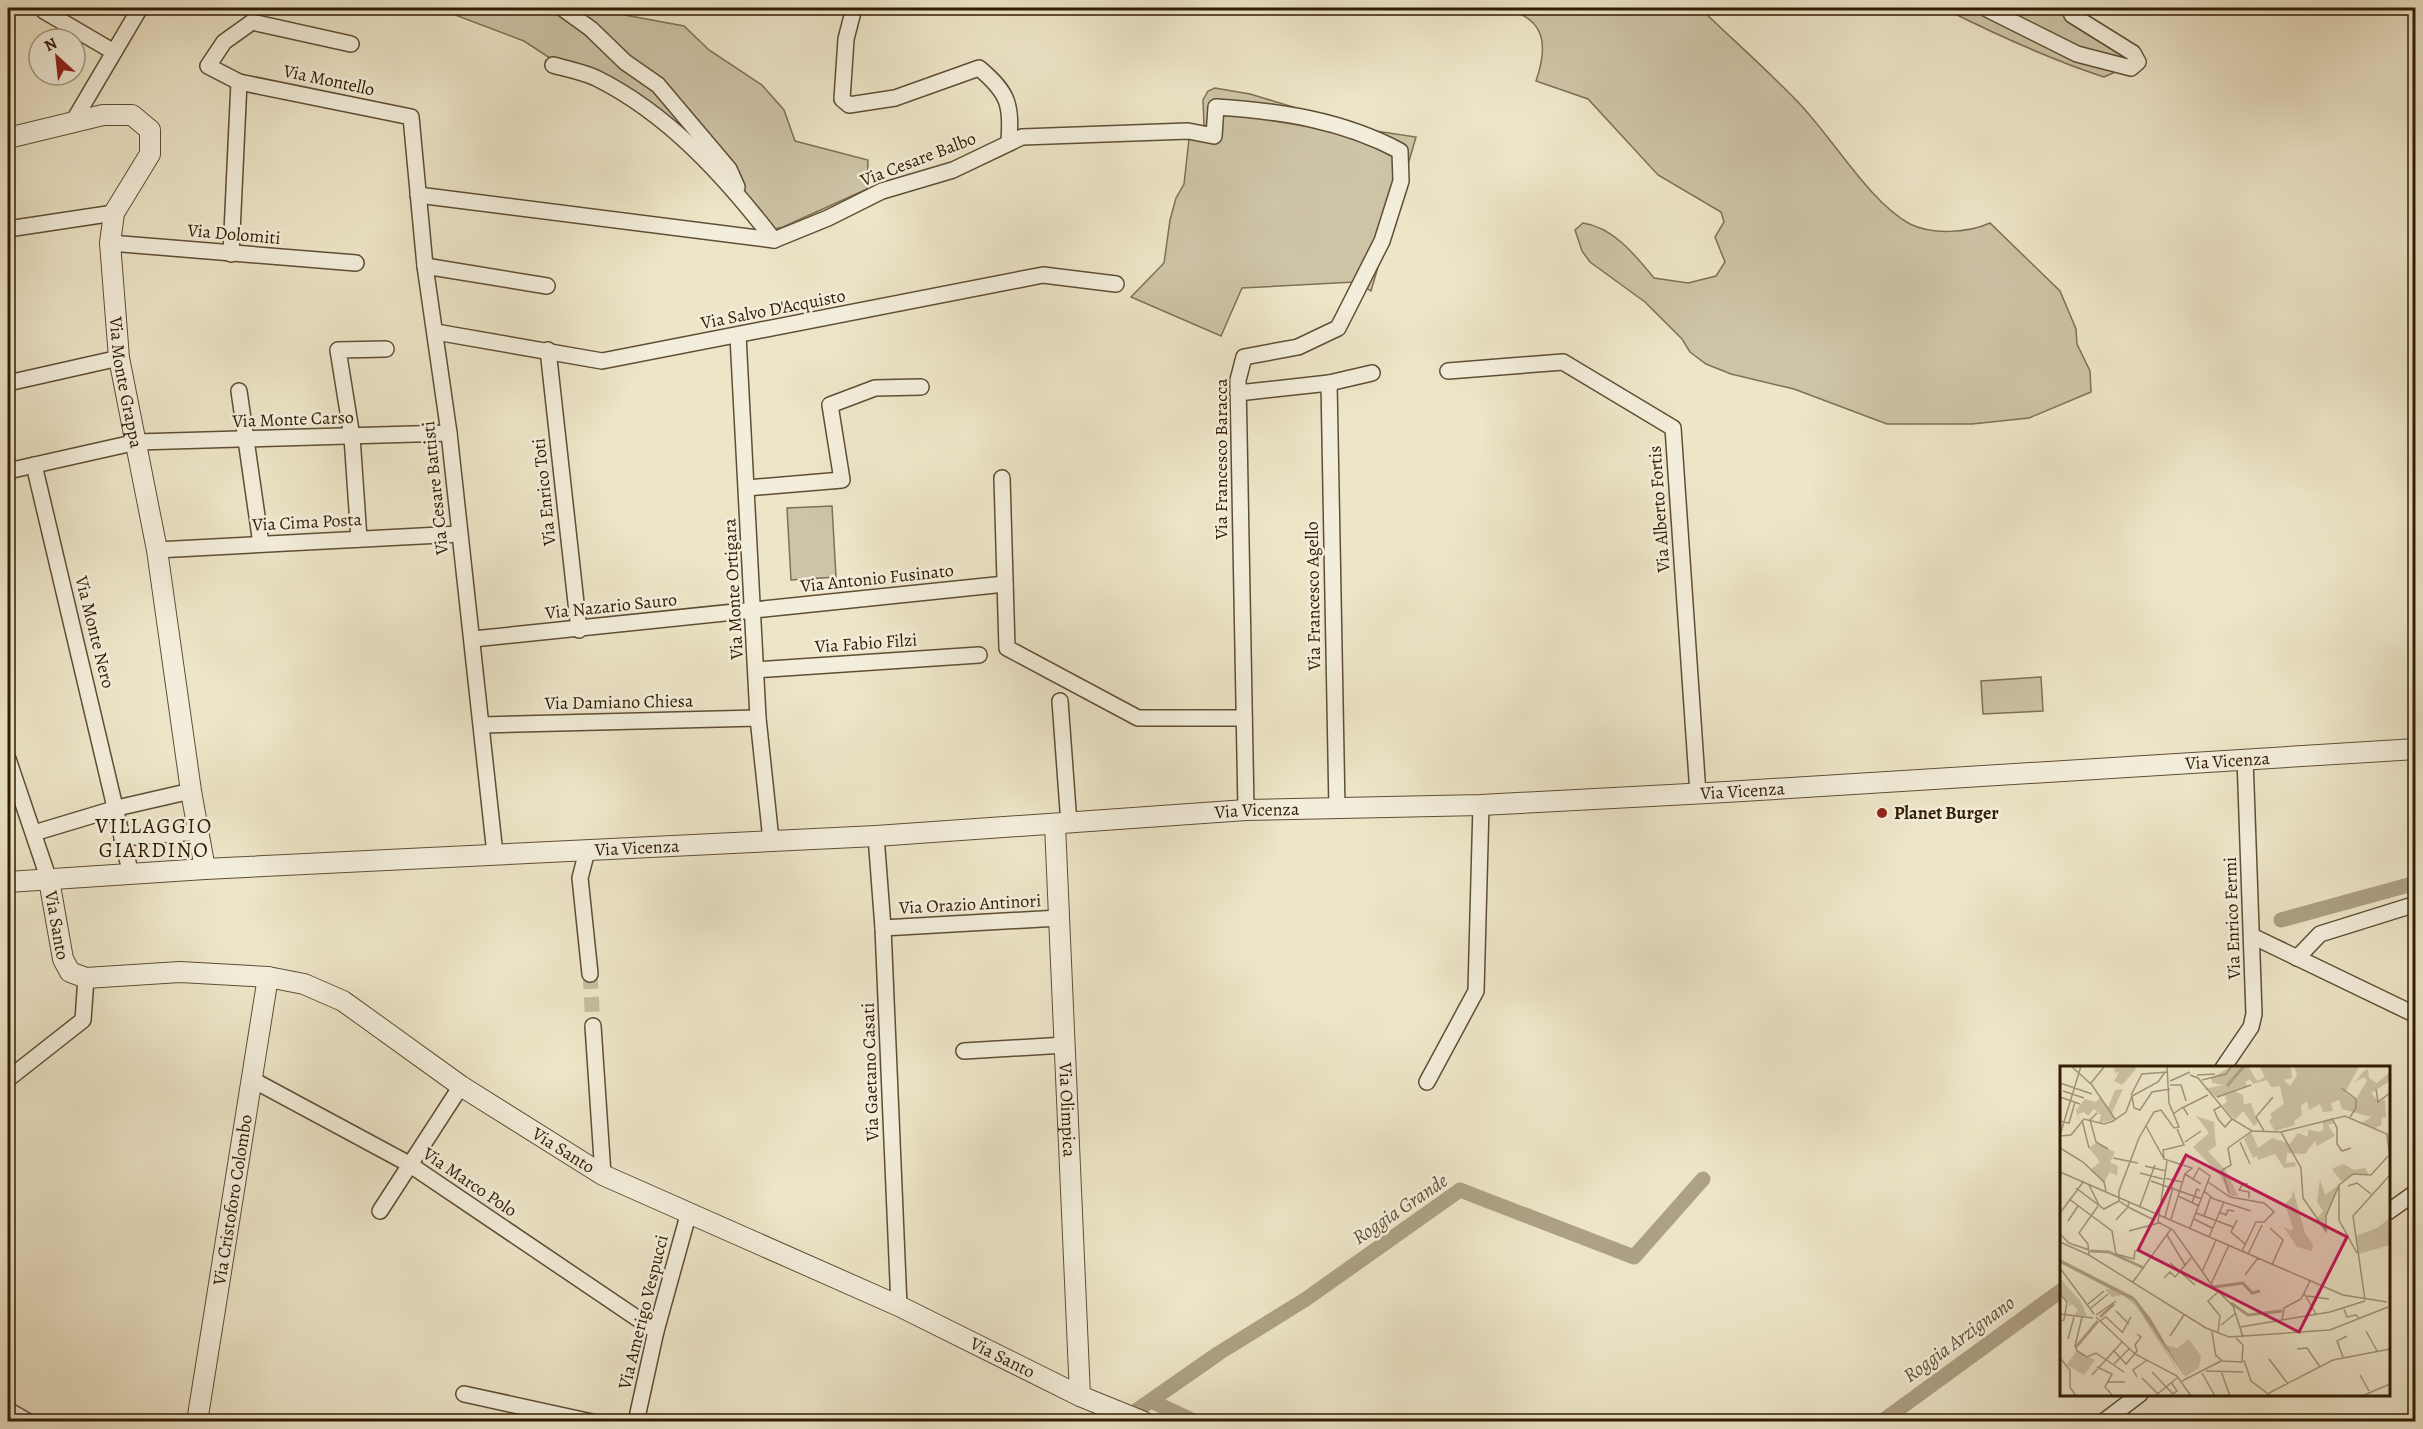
<svg xmlns="http://www.w3.org/2000/svg" width="2423" height="1429" viewBox="0 0 2423 1429" font-family="Alegreya,serif">
<style>
.green{fill:#cdc3a6;stroke:#7e7054;stroke-width:1.5}
.lines{fill:none;stroke-linecap:round;stroke-linejoin:round}
.canal{stroke:#ada185;stroke-width:15}
.minor-tunnel{stroke:#c7bda0;stroke-width:15;stroke-dasharray:15 8;stroke-linecap:butt}
.minor-casing{stroke:#5f4e34;stroke-width:18}
.tertiary-casing{stroke:#5f4e34;stroke-width:22}
.minor{stroke:#f3eedb;stroke-width:15}
.tertiary{stroke:#f3eedb;stroke-width:20}
.poi-dot{fill:#8f2418;stroke:#f3eedb;stroke-width:2}
.labels{text-anchor:middle;dominant-baseline:central;stroke-width:5;stroke-linejoin:round;paint-order:stroke}
.street-label{font-size:18px;fill:#301c02;stroke:#f3eedb}
.poi-label{font-size:18px;font-weight:bold;fill:#301c02;stroke:#f3eedb;text-anchor:start}
.water-label{font-size:20px;font-style:italic;fill:#625136;stroke:#f3eedb}
.quarter-label{font-size:21px;letter-spacing:1.5px;fill:#301c02;stroke:#f3eedb}
.inset-river{fill:none;stroke:#ada185;stroke-width:3}
.inset-road{fill:none;stroke:#a19579;stroke-width:1.5}
.view{fill:#c2185b;fill-opacity:0.15;stroke:#c2185b;stroke-width:3}
.inset-edge{fill:none;stroke:#301c02;stroke-width:3}
</style>
<rect width="100%" height="100%" fill="#ede5c8"/>
<filter id="stains"><feTurbulence type="fractalNoise" baseFrequency=".00333" numOctaves="4"/><feColorMatrix values="0 0 0 0 .2 0 0 0 0 .09 0 0 0 0 .02 0 0 0 .5 -.17"/></filter>
<radialGradient id="worn" r=".72"><stop offset=".6" stop-color="#630" stop-opacity="0"/><stop offset="1" stop-color="#630" stop-opacity=".3"/></radialGradient>
<!-- green -->
<g class="green">
<path d="M437 8H617L625 15 684 26 709 50 762 85 784 110 795 141 868 160 867 189 783 227 770 230 687 146 615 91 559 64 524 41Z"/>
<path d="M1503 8H1700C1732 39 1765 68 1796 100 1831 135 1868 201 1910 224 1932 235 1968 233 1990 223L2060 291 2076 329 2077 344 2090 371 2091 392 2029 418 1972 424H1887L1794 389 1731 374 1706 364 1690 352 1682 339 1645 302 1590 262 1582 251 1575 230 1583 223C1613 227 1636 256 1654 278L1688 283 1716 276 1725 262 1715 237 1724 222 1721 212 1658 175 1588 99 1536 81C1549 43 1545 18 1503 8Z"/>
<path d="M1949 8H2065L2137 54 2125 68 2104 77C2049 59 1999 36 1947 10Z"/>
<path d="M1215 88 1250 94 1369 130 1416 137 1371 291 1355 282 1242 288 1221 336 1131 297 1164 263 1170 220 1176 198 1184 184 1189 139 1204 126 1203 100 1208 91Z"/>
<path d="M832 506 836 577 791 580 787 508Z"/>
<path d="M2041 677 2043 711 1983 714 1981 681Z"/>
</g>
<g class="lines">
<!-- canal -->
<g class="canal">
<path d="M2281 920 2416 883"/>
<path d="M1151 1401 1196 1422"/>
<path d="M1123 1420 1219 1353 1306 1299 1460 1190 1634 1257 1703 1179"/>
<path d="M1881 1422 2062 1290"/>
</g>
<!-- minor-tunnel -->
<path class="minor-tunnel" d="M590 974 593 1026"/>
<!-- minor casing -->
<g class="minor-casing">
<g id="minor">
<path d="M46 8 44 11 114 52"/>
<path d="M562 8 591 29 625 62 658 85 729 169 737 187"/>
<path d="M854 8 846 39 842 99 849 105 895 98 979 68C1010 94 1011 105 1009 143"/>
<path d="M1985 8 2077 54 2131 68 2138 62 2133 53 2072 15 2069 8"/>
<path d="M553 65C567 69 583 72 596 78 669 114 726 178 774 240"/>
<path d="M239 82 208 66 224 42 252 22 351 44"/>
<path d="M74 120 140 8"/>
<path d="M418 195 774 240 828 218 882 191 953 170 1022 137 1188 131 1214 136 1216 107C1280 111 1342 120 1400 151L1401 181 1382 241 1338 328 1298 347 1244 357 1238 380 1246 810"/>
<path d="M8 229 114 213"/>
<path d="M110 243 356 263"/>
<path d="M231 254 239 82 411 117 425 266 449 433 495 854"/>
<path d="M425 266 547 286"/>
<path d="M436 332 602 361 1043 275 1116 284"/>
<path d="M738 336 758 718 771 840"/>
<path d="M548 350 579 630"/>
<path d="M1448 371 1563 362 1673 428 1698 794"/>
<path d="M8 383 119 358"/>
<path d="M1329 383 1337 809"/>
<path d="M239 391 261 544"/>
<path d="M1238 393 1329 383 1372 373"/>
<path d="M34 465 131 875"/>
<path d="M8 471 137 442 449 433"/>
<path d="M1002 478 1007 648 1138 718H1244"/>
<path d="M747 488 842 480 830 405 875 388 921 387"/>
<path d="M359 539 352 437 338 350 386 349"/>
<path d="M157 550 459 534"/>
<path d="M473 639 1005 584"/>
<path d="M756 670 979 655"/>
<path d="M1060 701 1069 824"/>
<path d="M482 725 758 718"/>
<path d="M8 759 49 880"/>
<path d="M34 833 117 808 191 791"/>
<path d="M876 836 883 928 899 1306"/>
<path d="M122 838 198 832"/>
<path d="M587 851 580 878 590 974"/>
<path d="M883 928 1059 918"/>
<path d="M2252 936 2416 1015"/>
<path d="M2297 958 2320 934 2416 904"/>
<path d="M593 1026 603 1175"/>
<path d="M964 1051 1065 1045"/>
<path d="M2223 1068 2251 1027 2254 1014 2245 758"/>
<path d="M8 1079 83 1020 86 978"/>
<path d="M253 1080 409 1164 656 1331"/>
<path d="M1427 1082 1476 991 1481 805"/>
<path d="M380 1211 461 1086"/>
<path d="M2388 1212 2416 1192"/>
<path d="M464 1394 592 1422"/>
<path d="M8 1410 29 1422"/>
<path d="M636 1422 656 1331 689 1212"/>
<path d="M2103 1422 2140 1394"/>
</g>
</g>
<!-- tertiary casing -->
<g class="tertiary-casing">
<g id="tertiary">
<path id="s1" d="M8 138 103 115H132L150 130V154L114 213 110 243 119 358 157 550 191 791 205 869"/>
<path id="s2" d="M1055 825 1080 1396"/>
<path id="s3" d="M49 880 63 959 70 972 86 978 180 972 268 977 304 984 343 1001 461 1086 603 1175 899 1306 1080 1396 1144 1422"/>
<path id="s4" d="M8 882 205 869 876 836 1246 810 1481 805 1726 792 2416 749"/>
<path id="s5" d="M197 1422 268 977"/>
</g>
</g>
<!-- minor -->
<use href="#minor" class="minor"/>
<!-- tertiary -->
<use href="#tertiary" class="tertiary"/>
</g>
<!-- markers -->
<circle class="poi-dot" cx="1882" cy="813" r="6"/>
<g class="labels">
<!-- street labels -->
<g class="street-label">
<text transform="translate(329 80) rotate(12)">Via Montello</text>
<text transform="translate(918 159) rotate(-21)">Via Cesare Balbo</text>
<text transform="translate(234 234) rotate(5)">Via Dolomiti</text>
<text transform="translate(773 309) rotate(-11)">Via Salvo D'Acquisto</text>
<text stroke="none"><textPath href="#s1" startOffset="414">Via Monte Grappa</textPath></text>
<text transform="translate(293 419) rotate(-2)">Via Monte Carso</text>
<text transform="translate(1221 459) rotate(-90)">Via Francesco Baracca</text>
<text transform="translate(435 488) rotate(-96)">Via Cesare Battisti</text>
<text transform="translate(544 492) rotate(-96)">Via Enrico Toti</text>
<text transform="translate(1659 509) rotate(-94)">Via Alberto Fortis</text>
<text transform="translate(307 522) rotate(-3)">Via Cima Posta</text>
<text transform="translate(877 578) rotate(-6)">Via Antonio Fusinato</text>
<text transform="translate(733 589) rotate(-93)">Via Monte Ortigara</text>
<text transform="translate(1313 596) rotate(-91)">Via Francesco Agello</text>
<text transform="translate(611 606) rotate(-6)">Via Nazario Sauro</text>
<text transform="translate(95 632) rotate(76)">Via Monte Nero</text>
<text transform="translate(866 643) rotate(-4)">Via Fabio Filzi</text>
<text transform="translate(619 702) rotate(-1)">Via Damiano Chiesa</text>
<text stroke="none"><textPath href="#s4" startOffset="2223">Via Vicenza</textPath></text>
<text stroke="none"><textPath href="#s4" startOffset="1737">Via Vicenza</textPath></text>
<text stroke="none"><textPath href="#s4" startOffset="1251">Via Vicenza</textPath></text>
<text stroke="none"><textPath href="#s4" startOffset="630">Via Vicenza</textPath></text>
<text transform="translate(970 904) rotate(-3)">Via Orazio Antinori</text>
<text transform="translate(2232 918) rotate(-92)">Via Enrico Fermi</text>
<text stroke="none"><textPath href="#s3" startOffset="46">Via Santo</textPath></text>
<text transform="translate(870 1072) rotate(-92)">Via Gaetano Casati</text>
<text stroke="none"><textPath href="#s2" startOffset="285">Via Olimpica</textPath></text>
<text stroke="none"><textPath href="#s3" startOffset="640">Via Santo</textPath></text>
<text transform="translate(470 1182) rotate(34)">Via Marco Polo</text>
<text stroke="none"><textPath href="#s5" startOffset="225">Via Cristoforo Colombo</textPath></text>
<text transform="translate(643 1312) rotate(-76)">Via Amerigo Vespucci</text>
<text stroke="none"><textPath href="#s3" startOffset="1126">Via Santo</textPath></text>
</g>
<!-- poi labels -->
<g class="poi-label">
<text x="1894" y="813">Planet Burger</text>
</g>
<!-- water labels -->
<g class="water-label">
<text transform="translate(1400 1209) rotate(-34)">Roggia Grande</text>
<text transform="translate(1959 1339) rotate(-36)">Roggia Arzignano</text>
</g>
<!-- quarter labels -->
<g class="quarter-label">
<text x="154" y="826">VILLAGGIO<tspan x="154" dy="24">GIARDINO</tspan></text>
</g>
</g>
<!-- overview -->
<g transform="translate(2060 1066)">
<rect width="330" height="330" fill="#ede5c8"/>
<path d="M54 0H74L76 3 62 19 54 15 59 6 55 7ZM172 0H188L197 15 205 11 199 0H231L232 12 224 14 230 20 237 9 234 0H299L285 27 296 34 307 14 304 11 295 16 304 5 308 3 309 12 317 17 330 6V15L311 27 318 35 325 34 326 51H322L321 59 315 62 302 57 311 51 282 43 279 34 271 37 273 45 263 46 260 38 249 44 247 35 241 40 242 49 234 55 235 59 215 65 209 55 212 52 210 48 224 38 220 20 211 21 207 14 193 18 190 13 185 16 187 20 172 24 183 29 184 38 191 37 198 56 194 60 183 45 175 54 162 39 167 36 165 29 158 32 145 23 163 19 152 17 151 12ZM63 23 51 49 56 53 39 57 41 49 34 43 28 50 24 46 18 48 19 57 16 44 25 33 36 36 40 31 48 41 55 24ZM136 50 154 56 156 80 148 85 166 105 178 130H170L160 109 133 81 149 67ZM272 52 274 57 268 59 275 70 257 80 255 75 245 88 227 87 226 97 235 96 236 100 224 102 215 88 198 94 197 90 193 92 184 73 191 66 198 82 212 72 230 78 238 67 248 71V64L260 66 264 63 262 55ZM36 77 55 86 50 96 58 100 57 110 50 106 44 116 30 104 40 96 29 82ZM283 98 294 104 305 102 309 109 296 108 281 115 272 103ZM260 113 265 129 279 119 265 152 266 165 255 155 263 145 257 136ZM233 123 245 167 253 178 252 185 237 181 223 160 231 165 233 162 225 138 232 131ZM330 152V179L299 188 296 170 317 162ZM0 212 21 236 27 250 14 249 18 244 12 238 9 241V236L0 228ZM56 222 74 235 90 256 123 313 76 240 63 229 52 231 45 223ZM129 273 141 290 139 302 125 311 106 279 117 282ZM16 285 35 294 24 309 7 299Z" fill="#cdc3a6"/>
<path d="M0 193 74 231 91 253 125 311 74 235 0 197Z" fill="#ada185"/>
<path class="inset-river" d="M167 20 184 0M30 185 49 186 84 202M154 221 183 217 192 227 200 225M171 237 188 249 222 245M40 251 54 238M16 281 38 255"/>
<path class="inset-road" d="M11 0 32 19 55 53M130 9 138 12 172 53 192 65 221 66 285 50 327 68 330 94M137 9 155 8M142 14 166 8 172 0M110 15 130 6M0 17 32 28M31 17 44 1M110 19H121L126 35M281 22 296 33V42L290 51M316 23 318 36 330 27M3 25 24 32M71 29 82 8 107 6M72 30 74 42 80 44 92 26 110 23M0 31 20 38M157 31 191 19M161 40 154 44 158 53 165 61 172 53M124 41 148 29M37 47 30 54 36 76 48 83M113 48 123 41 128 49M272 52 277 62V78L282 85 291 82M22 54 29 82M0 55 9 57 15 36M86 60 104 93 132 102 125 108 111 153M204 65 196 51 213 31M221 66 241 102 243 132 266 165V150L279 119 293 108 311 109 328 90M0 69 21 0M0 70 11 69 24 53 44 58 53 55 66 46 72 30 98 16 105 6M125 76 141 65M180 76 190 98M0 82 23 96 44 116 46 125M53 92 78 97M104 92 103 84 124 79 117 63M107 95 98 156 113 164 151 218 173 240 183 271M85 100 106 105M0 106 283 229 327 236M80 107 103 113M125 108 141 118M104 112 122 116M91 115 142 133M148 116 170 131 204 137 214 146 204 156H196L182 185M188 118H183L179 124 189 126V132M29 119 39 139M279 119V154L297 187M288 120 297 117 311 128M16 122 44 143 59 135M144 125 154 133 191 145M169 127 162 104 171 99 168 82 192 65M118 130 139 140M9 133 52 165 56 188 74 193 75 184M69 135 68 141 92 153M132 137 137 123 140 125M80 140 95 99M159 146 166 149 168 144 174 145M0 147 24 115M136 147 173 161M144 150 151 130M105 151 113 121M134 153 152 162M56 154 68 141 59 135V125L79 72 94 46 101 44 114 62 119 61 109 37 107 0M177 154 171 166 185 178M8 155 18 140M130 162 150 110 139 102 133 113M210 162 223 174 212 199M69 165 99 157M0 168 9 177 29 184M107 169 125 199M149 171 164 136M0 176 29 189 146 262 169 271 270 264 328 241M188 188 202 159M29 189 28 178 19 167 38 140M110 197 135 219M0 202 34 248M142 206 156 174M185 209 198 192M104 212 110 206 115 211 131 192M73 216 111 163M151 218 169 179M158 226 148 235 160 250 158 266M244 227 256 248M247 230 269 233M305 234 293 150 330 109M28 238 44 225M31 242 48 228M284 243 287 251 296 249 299 252M56 245 69 258M0 248 33 252M36 249 56 235M22 251 15 280 17 285 27 291 36 287 64 306M36 251 75 288 117 310 131 330M222 254 270 246 305 235M0 255 4 254 7 236 0 228M40 255 46 251 62 266M161 259 176 247M180 261 222 254 224 242 241 233 250 215M306 265 317 285M152 266 156 291M62 267 71 251M110 270 124 249M8 273 14 251M237 283 247 282 260 301M53 284 66 298 77 285 75 279 81 271 77 268M156 289 162 295 182 296 183 279 176 272M283 291 277 275 287 270M0 292 10 304V321L16 330M209 293 228 318M184 294 191 315 211 330M54 298 69 283M37 301 52 308 45 321 53 330M146 305 183 306M161 305 170 330M92 306 113 328 117 325 111 316M142 307 155 330M32 309 62 276M300 309 309 325M77 311 73 304 87 294M82 312 98 328M122 315 161 295M47 316H65M209 327 273 294 330 283M95 330 117 312M302 330 330 318"/>
<path class="view" d="M126 89 287 171 239 266 78 184Z"/>
<rect width="330" height="330" class="inset-edge"/>
</g>
<!-- margin -->
<rect width="2423" height="1429" fill="none" stroke="#ede5c8" stroke-width="30"/>
<rect x="9" y="9" width="2405" height="1411" fill="none" stroke="#301c02" stroke-width="3"/>
<rect x="15" y="15" width="2393" height="1399" fill="none" stroke="#301c02" stroke-width="1.5"/>
<!-- north arrow -->
<g transform="translate(57 57) rotate(333)"><circle r="28" fill="#f3eedb" stroke="#a59a84" stroke-width="1.5"/>
<path d="M0-4.5L10 22L0 15L-10 22Z" fill="#8f2418"/>
<text y="-9" font-size="16" font-weight="bold" text-anchor="middle" fill="#301c02">N</text>
</g>
<rect width="100%" height="100%" filter="url(#stains)"/>
<rect width="100%" height="100%" fill="url(#worn)"/>
</svg>
